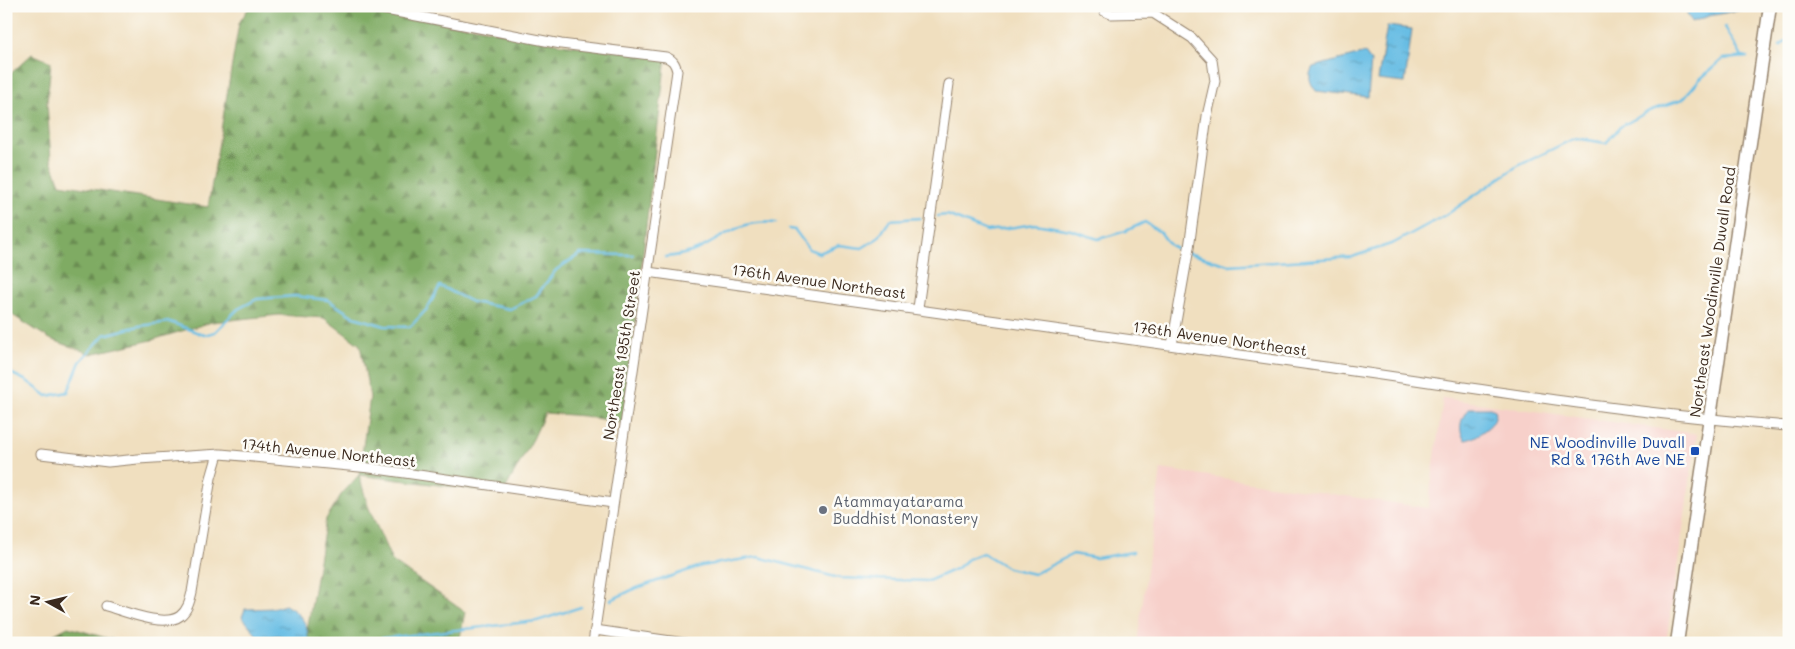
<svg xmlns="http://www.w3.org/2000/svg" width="1795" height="649" viewBox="0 0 1795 649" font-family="Mali,sans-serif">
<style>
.built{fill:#f7d0ca}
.forest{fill:url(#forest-firs);stroke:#5d6a40}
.water{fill:url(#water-ripples);stroke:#517481}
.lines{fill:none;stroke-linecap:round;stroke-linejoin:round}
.stream{stroke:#67bde4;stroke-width:2.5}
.street-casing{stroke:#96846e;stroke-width:11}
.secondary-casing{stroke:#96846e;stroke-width:15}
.street{stroke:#fff;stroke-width:9}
.secondary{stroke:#fff;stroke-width:12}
.transit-dot{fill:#1a4fb4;stroke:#fdfcf7;stroke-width:2}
.worship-dot{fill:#6b7280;stroke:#fdfcf7;stroke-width:2}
.labels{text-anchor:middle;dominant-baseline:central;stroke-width:5;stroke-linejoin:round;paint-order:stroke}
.street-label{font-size:15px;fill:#3b2a1e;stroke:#fdfcf7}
.transit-label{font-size:15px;fill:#164399;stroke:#fdfcf7;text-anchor:end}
.worship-label{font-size:15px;fill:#5b616d;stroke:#fdfcf7;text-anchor:start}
</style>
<defs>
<pattern id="forest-firs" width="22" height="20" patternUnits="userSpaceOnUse" patternTransform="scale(1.25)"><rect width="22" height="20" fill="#7fab63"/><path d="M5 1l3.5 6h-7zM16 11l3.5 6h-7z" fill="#698b51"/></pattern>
<pattern id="water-ripples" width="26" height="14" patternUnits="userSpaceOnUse" patternTransform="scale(1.25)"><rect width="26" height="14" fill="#67bde4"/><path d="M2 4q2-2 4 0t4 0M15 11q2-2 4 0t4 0" fill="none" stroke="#569ab8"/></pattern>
</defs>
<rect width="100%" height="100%" fill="#fdfcf7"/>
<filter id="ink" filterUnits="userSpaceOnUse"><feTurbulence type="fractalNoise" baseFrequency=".02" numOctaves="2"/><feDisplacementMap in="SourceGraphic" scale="10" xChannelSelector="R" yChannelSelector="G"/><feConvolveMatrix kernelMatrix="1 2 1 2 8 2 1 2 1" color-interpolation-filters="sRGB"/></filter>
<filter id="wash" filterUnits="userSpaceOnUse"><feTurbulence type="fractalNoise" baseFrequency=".0096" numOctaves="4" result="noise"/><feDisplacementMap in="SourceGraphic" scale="20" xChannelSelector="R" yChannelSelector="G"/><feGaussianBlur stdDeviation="1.12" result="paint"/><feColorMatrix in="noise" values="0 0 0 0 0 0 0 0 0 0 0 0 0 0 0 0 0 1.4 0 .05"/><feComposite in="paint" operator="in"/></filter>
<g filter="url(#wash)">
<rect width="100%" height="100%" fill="#f0dfbf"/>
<!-- built -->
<path class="built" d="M1443 398 1697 434 1666 643H1137L1161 469 1428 508Z"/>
<!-- forest -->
<g class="forest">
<path d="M250 6H365L561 44 666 57 623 423 584 416 545 413 533 439 503 493 359 475 368 506 392 561 465 612 459 643H305L326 519 341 495 359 475 370 397 360 345 324 318 279 315 212 322 152 340 91 354 50 339 6 311V78L32 54 51 62 47 103 51 160 60 184 208 207 239 23Z"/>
<path d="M68 627 117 641 119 643H37Z"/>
</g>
<!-- water -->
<g class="water">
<path d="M1688 6H1745V9L1709 16 1692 22 1687 14Z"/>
<path d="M1387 26 1412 29 1405 83 1378 80Z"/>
<path d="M1365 53 1371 61 1368 97 1316 91C1310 83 1307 76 1313 67Z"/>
<path d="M1469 408H1490L1495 410 1496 413C1496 414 1494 420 1494 421 1489 428 1473 440 1465 440 1457 430 1461 417 1469 408Z"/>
<path d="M285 605C301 613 309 624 308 643H285V638C280 635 277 634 271 637V643H260C259 636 247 623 242 617L245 609 275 608Z"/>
</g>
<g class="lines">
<!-- stream -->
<g class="stream">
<path d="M1725 27 1742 57"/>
<path d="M1780 46 1789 39"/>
<path d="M938 216 947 215 987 231 1035 224 1071 230 1098 239 1126 231 1145 222 1161 233 1170 245 1181 251 1229 265 1352 257 1394 243 1449 213 1516 167 1575 138 1606 143 1620 127 1649 111 1683 99 1698 81 1723 59 1748 57"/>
<path d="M789 229 795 230 809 249 819 253 839 245 862 248 878 238 890 220 920 218"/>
<path d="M665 257C677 256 688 254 699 249 730 234 738 220 776 223"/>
<path d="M6 371 27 381 47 396 68 392 80 362 104 335 139 326 170 322 204 335 215 332 238 309 257 299 295 296 328 300 354 317 385 326 410 327 427 309 440 286 472 302 510 309 536 296 556 270 580 254 633 255"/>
<path d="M611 600 634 589 701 566 758 557 839 578 928 581 958 568 968 559 983 553 1008 568 1034 574 1073 554 1096 558 1133 552"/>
<path d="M308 641 316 643"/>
<path d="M368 643 384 638 537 621 581 607"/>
</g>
</g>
</g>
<g filter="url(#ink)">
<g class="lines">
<!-- street casing -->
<g class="street-casing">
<g id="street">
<path d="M365 6 561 44 666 57C673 60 675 63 677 71L593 643"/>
<path d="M1102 6 1104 11 1111 14 1153 13 1192 38 1212 60 1215 81 1207 116 1189 248 1172 345"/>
<path d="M648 272C872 302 1095 334 1318 366 1475 388 1631 414 1789 426"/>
<path d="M918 308 949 84"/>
<path d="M41 454 108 462 138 459 221 454 370 468 613 503"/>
<path d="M106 606C124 611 164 628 180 616 188 610 190 600 192 592L211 478 218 454"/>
<path d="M595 630 685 643"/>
</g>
</g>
<!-- secondary casing -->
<g class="secondary-casing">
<path id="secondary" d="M1677 643 1770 6"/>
</g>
<!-- street -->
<use href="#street" class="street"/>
<!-- secondary -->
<use href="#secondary" class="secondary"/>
</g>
</g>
<!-- markers -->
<rect class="transit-dot" x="1690" y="446" width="10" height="10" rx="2.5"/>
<circle class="worship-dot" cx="823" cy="510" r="5"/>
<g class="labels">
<!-- street labels -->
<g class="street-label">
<text transform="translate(819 281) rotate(8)">176th Avenue Northeast</text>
<text transform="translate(1712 292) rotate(-82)">Northeast Woodinville Duvall Road</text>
<text transform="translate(1220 338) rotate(8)">176th Avenue Northeast</text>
<text transform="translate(621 355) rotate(-81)">Northeast 195th Street</text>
<text transform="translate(329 452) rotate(6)">174th Avenue Northeast</text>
</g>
<!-- transit labels -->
<g class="transit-label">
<text x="1685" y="442">NE Woodinville Duvall<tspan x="1685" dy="17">Rd &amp; 176th Ave NE</tspan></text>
</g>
<!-- worship labels -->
<g class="worship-label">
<text x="833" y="501">Atammayatarama<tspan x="833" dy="17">Buddhist Monastery</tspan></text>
</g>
</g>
<!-- margin -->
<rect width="1795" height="649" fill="none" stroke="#fdfcf7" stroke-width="25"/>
<!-- north arrow -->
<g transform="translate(48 602) rotate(278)" stroke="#fdfcf7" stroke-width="4" paint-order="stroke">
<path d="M0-4L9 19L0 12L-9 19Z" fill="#3b2a1e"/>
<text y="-8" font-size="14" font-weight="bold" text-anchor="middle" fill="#3b2a1e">N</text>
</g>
</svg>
